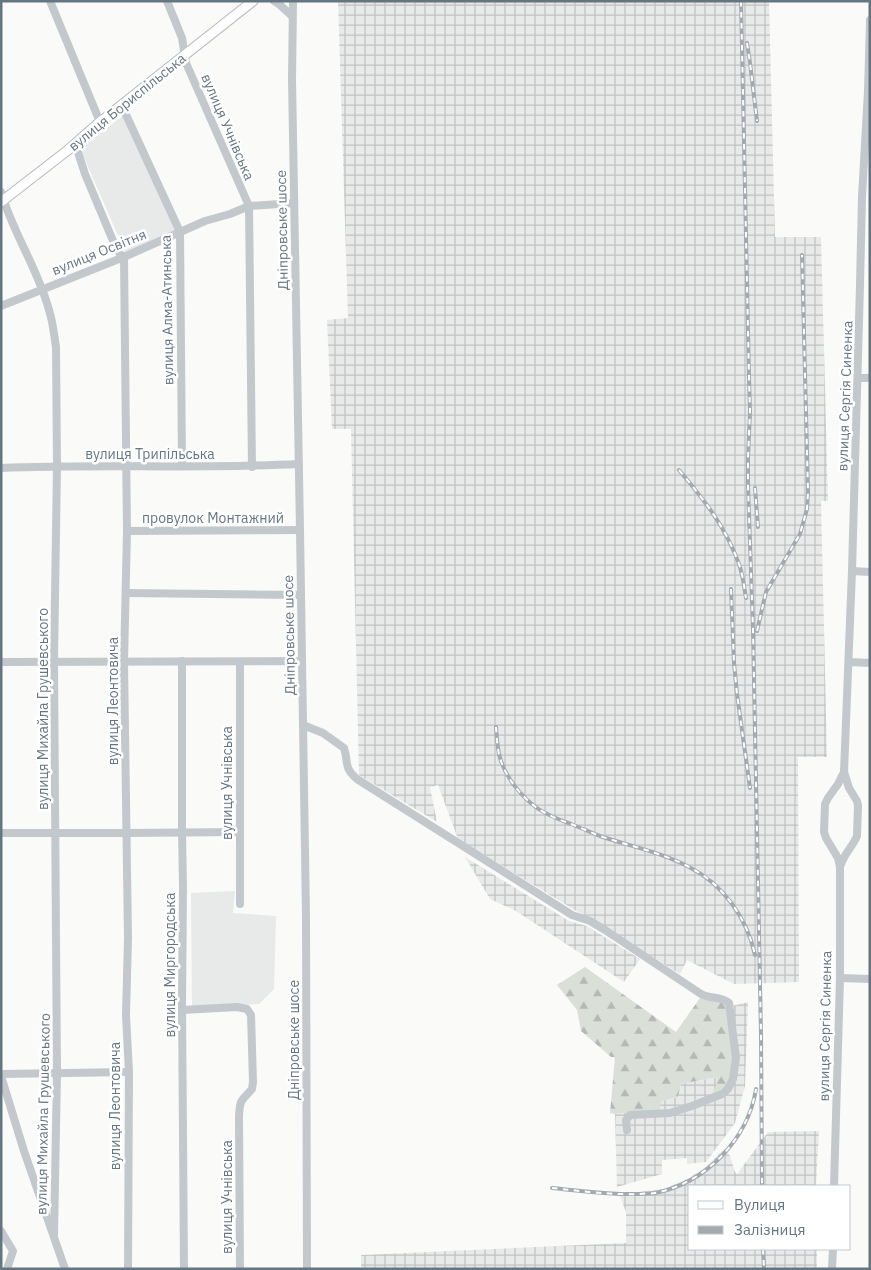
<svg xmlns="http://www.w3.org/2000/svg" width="871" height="1270" viewBox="0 0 871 1270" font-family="'IBM Plex Sans',sans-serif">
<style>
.built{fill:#e8e9e9}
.industrial{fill:url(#industrial-grid)}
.forest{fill:url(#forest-firs)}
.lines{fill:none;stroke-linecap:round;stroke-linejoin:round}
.major-casing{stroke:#b5babe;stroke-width:11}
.minor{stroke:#c3c8cc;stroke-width:8}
.major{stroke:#fff;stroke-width:9}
.rail-casing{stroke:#a2aab0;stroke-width:4}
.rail{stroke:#fff;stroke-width:2;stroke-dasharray:5.5;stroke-linecap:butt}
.labels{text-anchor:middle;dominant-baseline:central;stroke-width:5;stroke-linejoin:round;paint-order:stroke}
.street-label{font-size:14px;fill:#657683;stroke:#fff}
</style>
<defs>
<pattern id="industrial-grid" width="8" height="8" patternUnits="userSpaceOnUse" patternTransform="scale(1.25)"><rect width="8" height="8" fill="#e8e9e9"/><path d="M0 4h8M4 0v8" fill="none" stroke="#c0c1c2"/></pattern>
<pattern id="forest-firs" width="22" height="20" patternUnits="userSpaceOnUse" patternTransform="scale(1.25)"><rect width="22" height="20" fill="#dadfd7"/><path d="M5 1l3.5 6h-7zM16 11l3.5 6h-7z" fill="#b4b9b4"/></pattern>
</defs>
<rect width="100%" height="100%" fill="#fafaf8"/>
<!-- built -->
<g class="built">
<path d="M124 115 175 231 126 254 80 148Z"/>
<path d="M235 891 233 913 276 916 274 989 259 1004 192 1007 191 893Z"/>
</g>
<!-- industrial -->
<g class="industrial">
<path d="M338 1H769L775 237H821L828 501H821L827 757H798L799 982 734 984 687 960 680 974 458 839 438 785 430 787 437 822 359 775 351 429H332L327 320 348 318Z"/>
<path d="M465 857 569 921 587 926 640 959 624 982 516 911 490 899Z"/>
<path d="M748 1002 745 1086 735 1123 706 1162 687 1164V1158L662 1160V1174L617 1187 615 1114 660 1110V1105L662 1101 678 1097 681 1084 717 1077 716 1086 723 1088 728 1007Z"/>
<path d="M819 1131 816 1186H690V1249H817V1269H361V1255L626 1243V1212L619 1194 664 1189 689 1178 706 1167 724 1149 730 1156 735 1172 738 1174 740 1170 768 1132Z"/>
</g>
<!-- forest -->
<path class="forest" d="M585 967 676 1032 700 998 723 1002 728 1007 732 1058 731 1078 723 1088 711 1096 716 1086 717 1077 681 1084 678 1097 662 1101 660 1105V1110L615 1114 610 1113 615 1057H611L581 1031 577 1010 557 985Z"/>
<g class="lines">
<!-- major casing -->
<g class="major-casing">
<path id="major" d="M1 202 68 150 100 122 253 1"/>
</g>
<!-- minor -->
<g class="minor">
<path d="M50 1 100 122"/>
<path d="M167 1 182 38 186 63 249 206 252 467"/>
<path d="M274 1 280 5 292 16"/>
<path d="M293 1 292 79 300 530 306 916 307 1269"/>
<path d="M122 106 180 232 182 466"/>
<path d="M75 143 85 174 116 248 120 254 124 257 127 531 124 662 128 938 126 1015 129 1072 128 1269"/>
<path d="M1 192C13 233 38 269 49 310 53 322 54 335 56 347L57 466 54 662 57 1074 54 1236"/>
<path d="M1 306 124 257 205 221 230 214 249 206 294 203"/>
<path d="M858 378H870"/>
<path d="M1 468C101 464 200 469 299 464"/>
<path d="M127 531 300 530"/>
<path d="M852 571 870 572"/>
<path d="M126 593 301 595"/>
<path d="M182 661V832L183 887 182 1003 184 1269"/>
<path d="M1 662 302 661"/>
<path d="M849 662 870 663"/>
<path d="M303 725 323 733 344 748C349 763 343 767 357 779L572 915 590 921 605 930 701 994C710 999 721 996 729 1003L736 1058 733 1079 728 1089 722 1094 692 1106 670 1113 630 1115 626 1120 627 1130"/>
<path d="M1 833H126L239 832"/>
<path d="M840 867C844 853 852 848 857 836L858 806 857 801 849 788 844 772 852 571 860 285 862 197 868 91 870 20"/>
<path d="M240 904V662"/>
<path d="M840 978 870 979"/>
<path d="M182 1010 237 1007 247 1009 251 1015 253 1082 252 1089C241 1102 240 1098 239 1117L240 1269"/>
<path d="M1 1074 129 1072"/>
<path d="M1 1076 24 1151 65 1269"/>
<path d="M834 1186 840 978V867L838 858 826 838 824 832 825 804 828 798 838 784 844 772"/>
<path d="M1 1231 13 1251 7 1269"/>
<path d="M832 1269 833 1249"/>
</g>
<!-- major -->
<use href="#major" class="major"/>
<!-- rail casing -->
<g class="rail-casing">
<g id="rail">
<path d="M741 1 749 377 750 412 748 458V486L753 629 761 1034 762 1186"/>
<path d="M747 43 750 63 757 121"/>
<path d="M679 470C705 501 725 526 739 564 743 575 744 587 746 598"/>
<path d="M755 488 758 527"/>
<path d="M731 589 734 663 737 694 750 788"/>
<path d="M757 631 766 592 800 534 807 509 808 492 802 255"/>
<path d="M496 727C497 738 497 750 501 761 507 779 522 797 537 808 547 815 560 820 571 824 581 828 590 832 600 836 629 846 661 852 689 867 723 884 747 918 755 955"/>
<path d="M552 1188C581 1191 611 1195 640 1194 645 1193 651 1194 655 1193 706 1183 748 1139 756 1089"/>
<path d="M763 1249 764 1269"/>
</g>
</g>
<!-- rail -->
<use href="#rail" class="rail"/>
</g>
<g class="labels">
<!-- street labels -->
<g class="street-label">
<text transform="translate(127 102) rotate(-39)">вулиця Бориспільська</text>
<text transform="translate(228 127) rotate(67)">вулиця Учнівська</text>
<text transform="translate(282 230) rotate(-91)">Дніпровське шосе</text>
<text transform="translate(99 252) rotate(-22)">вулиця Освітня</text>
<text transform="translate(167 310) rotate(-91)">вулиця Алма-Атинська</text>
<text transform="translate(845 396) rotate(-88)">вулиця Сергія Синенка</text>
<text x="150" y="454">вулиця Трипільська</text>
<text x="213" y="518">провулок Монтажний</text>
<text transform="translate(289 635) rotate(-91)">Дніпровське шосе</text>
<text transform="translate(113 701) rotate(-90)">вулиця Леонтовича</text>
<text transform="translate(43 709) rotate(-90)">вулиця Михайла Грушевського</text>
<text transform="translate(227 783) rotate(-90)">вулиця Учнівська</text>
<text transform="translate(170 965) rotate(-90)">вулиця Миргородська</text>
<text transform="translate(825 1026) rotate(-89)">вулиця Сергія Синенка</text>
<text transform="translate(294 1040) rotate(-90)">Дніпровське шосе</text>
<text transform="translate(115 1106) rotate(-90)">вулиця Леонтовича</text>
<text transform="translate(43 1114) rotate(-89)">вулиця Михайла Грушевського</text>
<text transform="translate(227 1197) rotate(-90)">вулиця Учнівська</text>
</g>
</g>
<!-- border -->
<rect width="871" height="1270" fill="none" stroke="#657683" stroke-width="5"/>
<!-- legend -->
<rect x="688" y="1185" width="162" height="65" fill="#ffffff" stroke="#c1c8cd"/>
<rect x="698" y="1201" width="25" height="8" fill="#ffffff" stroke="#c1c8cd"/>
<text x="734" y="1210" font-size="15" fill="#657683">Вулиця</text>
<rect x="698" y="1226" width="25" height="8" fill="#a2aab0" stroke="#c1c8cd"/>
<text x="734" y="1235" font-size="15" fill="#657683">Залізниця</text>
</svg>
